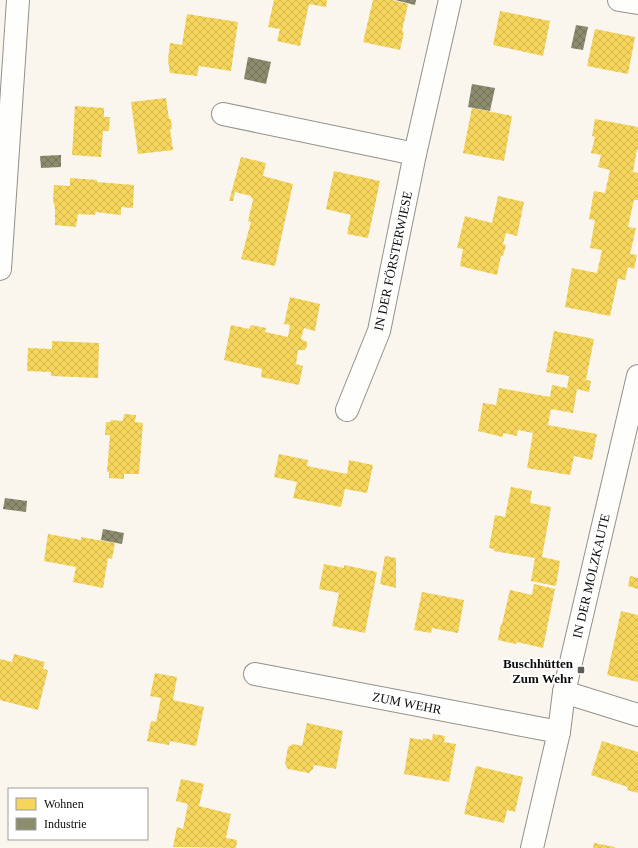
<svg xmlns="http://www.w3.org/2000/svg" width="638" height="848" viewBox="0 0 638 848" font-family="'Times New Roman',serif">
<style>
.homes{fill:url(#homes-cross-hatch)}
.industry{fill:url(#industry-cross-hatch)}
.lines{fill:none;stroke-linecap:round;stroke-linejoin:round}
.minor-casing{stroke:#93918d;stroke-width:24}
.minor{stroke:#fefefc;stroke-width:22}
.poi-dot{fill:#5f5d5a;stroke:#fff;stroke-width:1.5}
.labels{text-anchor:middle;dominant-baseline:central;stroke-width:4;stroke-linejoin:round;paint-order:stroke}
.street-label{font-size:13px;fill:#0b0b0b;stroke:#fff}
.poi-label{font-size:13px;font-weight:bold;fill:#0b0b0b;stroke:#fff;text-anchor:end}
</style>
<defs>
<pattern id="homes-cross-hatch" width="8" height="8" patternUnits="userSpaceOnUse"><rect width="8" height="8" fill="#f6d55c"/><path d="M0 0l8 8M0 8l8-8" fill="none" stroke="#d2b64f"/></pattern>
<pattern id="industry-cross-hatch" width="8" height="8" patternUnits="userSpaceOnUse"><rect width="8" height="8" fill="#8c8c6e"/><path d="M0 0l8 8M0 8l8-8" fill="none" stroke="#717159"/></pattern>
</defs>
<rect width="100%" height="100%" fill="#faf6ee"/>
<!-- homes -->
<g class="homes">
<path d="M274 0H327L326 7 309 4 300 46 277 41 280 29 268 27Z"/>
<path d="M373 0H392L408 4 402 31 404 32 400 50 363 42Z"/>
<path d="M500 11 550 21 543 56 493 45Z"/>
<path d="M187 14 238 22 231 71 199 66 197 76 170 73 168 60 170 43 182 45Z"/>
<path d="M595 29 635 37 628 74 587 66Z"/>
<path d="M166 98 169 119H171L172 129H170L173 150 138 154 131 102Z"/>
<path d="M75 106 104 108V117H110L109 131H103L101 157 72 155Z"/>
<path d="M472 108 512 116 504 161 463 153Z"/>
<path d="M595 119 638 127V150L637 149 633 172 638 173V200H634L628 227 636 228 630 254 637 255 634 269 628 267 625 280 618 279 610 316 565 307 572 268 597 273 602 250 590 248 595 220 589 219 594 191 605 193 610 170 598 167 601 155 591 153 595 137 592 136Z"/>
<path d="M241 157 266 163 263 176 293 184 275 266 241 259 251 222 248 221 253 200 251 196 235 192 233 201H229Z"/>
<path d="M334 171 380 181 368 238 347 234 351 215 326 209Z"/>
<path d="M70 178 97 180V182L134 185 133 208 121 207V215L96 212 95 215 78 214 76 227 55 225V208L53 200 54 185 70 186Z"/>
<path d="M498 196 524 202 517 236 506 233 503 244 506 245 503 256H501L497 275 460 266 463 249 457 248 465 216 492 223Z"/>
<path d="M290 297 320 304 315 331 304 328 301 339 307 342V346L305 350H298L296 364 303 366 299 385 261 377 262 369 224 360 231 325 249 329 251 325 266 328 265 332 288 337 290 325 284 324Z"/>
<path d="M554 331 594 339 586 380 591 381 589 392 577 389 573 413 551 409 548 425 597 434 592 460 574 456 570 475 527 468 533 433 518 430 517 436 503 433V437L478 431 483 403 496 405 499 388 550 397 552 385 567 388 569 376 546 372Z"/>
<path d="M52 341 99 343 98 378 51 376V372L27 371 28 348 52 349Z"/>
<path d="M124 414 136 415 135 422 143 423 139 474H124V479L109 478V472H107L110 435H105L106 422H110L111 420 123 421Z"/>
<path d="M279 454 308 460 307 466 347 474 349 460 373 465 367 493 345 489 341 507 293 498 297 482 274 477Z"/>
<path d="M511 487 532 491 530 503 551 507 542 557 560 561 556 586 531 581 535 558 494 551V549L489 548 495 515 505 517Z"/>
<path d="M48 534 81 540V537L115 543 112 559 108 558 103 588 73 582 76 567 44 561Z"/>
<path d="M385 556 396 558V588L380 584Z"/>
<path d="M324 564 344 568V565L377 572 365 633 332 626 339 593 319 589Z"/>
<path d="M630 576 638 578V589L628 586Z"/>
<path d="M534 584 555 589 543 648 517 642 516 644 498 640 501 624H502L510 590 532 595Z"/>
<path d="M422 592 464 600 458 633 432 628 431 633 414 630Z"/>
<path d="M621 611 638 615V682L607 675Z"/>
<path d="M14 654 45 662 43 669 48 670 38 710 0 700V659L12 662Z"/>
<path d="M155 673 177 677 173 700 204 707 196 746 170 741 169 745 147 741 151 721 156 722 161 698 150 696Z"/>
<path d="M307 723 343 731 336 769 314 765 313 769 309 773 288 769 285 764 288 747 293 744 302 746Z"/>
<path d="M433 734 445 736 444 742 456 744 449 782 404 774 410 738 423 740V738L432 740Z"/>
<path d="M602 741 638 752V793L627 790 628 787 591 775Z"/>
<path d="M476 766 523 777 515 812 507 810 504 823 464 814Z"/>
<path d="M181 779 204 784 199 806 231 814 226 838 237 840 236 848 173 847 177 827 183 829 188 804 176 801Z"/>
<path d="M594 843 615 847V848H593Z"/>
</g>
<!-- industry -->
<g class="industry">
<path d="M395 0H416L415 5Z"/>
<path d="M576 25 588 27 583 50 571 48Z"/>
<path d="M248 57 271 62 266 84 244 79Z"/>
<path d="M472 84 495 88 490 111 468 107Z"/>
<path d="M61 155V167L41 168 40 156Z"/>
<path d="M5 498 27 501 26 512 3 509Z"/>
<path d="M103 529 124 533 122 544 101 540Z"/>
</g>
<g class="lines">
<!-- minor casing -->
<g class="minor-casing">
<g id="minor">
<path d="M619 0 638 3"/>
<path d="M223 114 415 154"/>
<path d="M0 269 18 0"/>
<path d="M347 410 379 331 415 154 450 0"/>
<path d="M255 674 559 732"/>
<path d="M564 692 638 715"/>
<path d="M532 848 559 732 564 692 638 376"/>
</g>
</g>
<!-- minor -->
<use href="#minor" class="minor"/>
</g>
<!-- markers -->
<rect class="poi-dot" x="577" y="666" width="8" height="8" rx="2"/>
<g class="labels">
<!-- street labels -->
<g class="street-label">
<text transform="translate(393 261) rotate(-78)">IN DER FÖRSTERWIESE</text>
<text transform="translate(591 576) rotate(-77)">IN DER MOLZKAUTE</text>
<text transform="translate(407 703) rotate(11)">ZUM WEHR</text>
</g>
<!-- poi labels -->
<g class="poi-label">
<text x="573" y="663">Buschhütten<tspan x="573" dy="15">Zum Wehr</tspan></text>
</g>
</g>
<!-- legend -->
<rect x="8" y="788" width="140" height="52" fill="#ffffff" stroke="#9d9d9d"/>
<rect x="16" y="798" width="20" height="12" fill="#f6d55c" stroke="#9d9d9d"/>
<text x="44" y="808" font-size="12" fill="#0b0b0b">Wohnen</text>
<rect x="16" y="818" width="20" height="12" fill="#8c8c6e" stroke="#9d9d9d"/>
<text x="44" y="828" font-size="12" fill="#0b0b0b">Industrie</text>
</svg>
